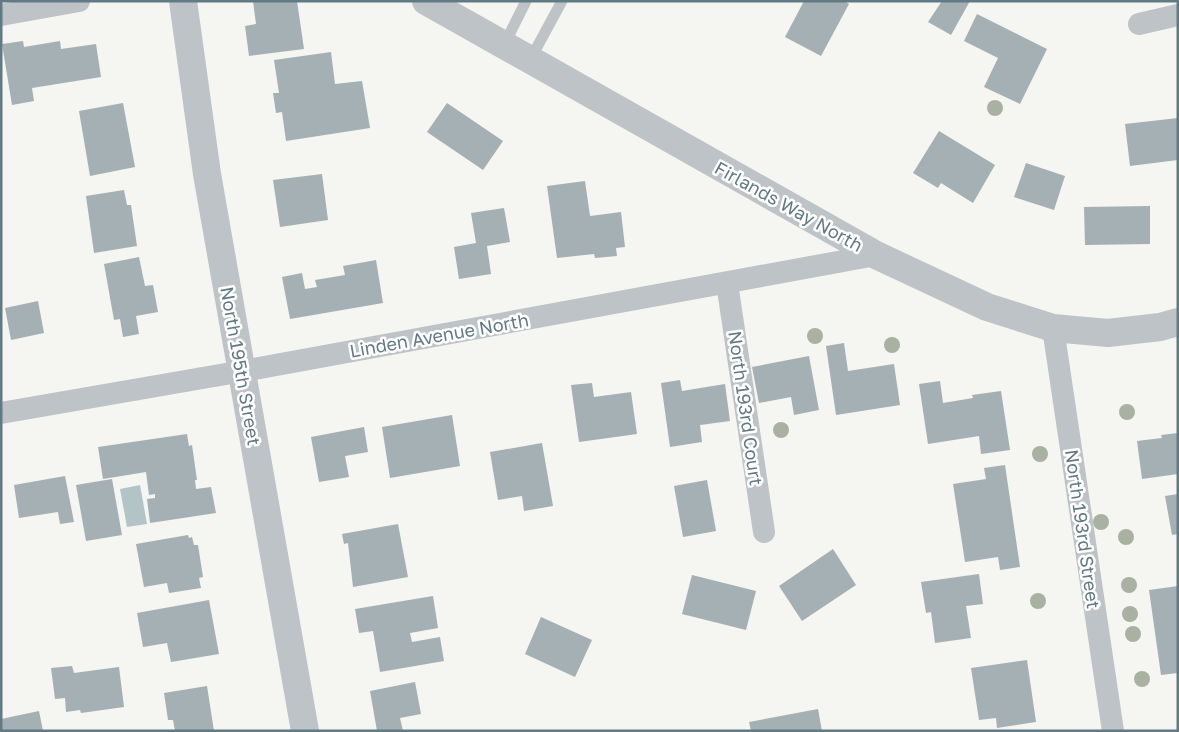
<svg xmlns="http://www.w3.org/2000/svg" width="1179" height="732" viewBox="0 0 1179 732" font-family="'Golos Text',sans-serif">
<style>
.water{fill:#b3c4c6}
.building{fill:#a4b0b3}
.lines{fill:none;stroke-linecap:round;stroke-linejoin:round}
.service{stroke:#bdc3c6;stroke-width:11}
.minor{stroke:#bdc3c6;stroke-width:22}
.tertiary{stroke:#bdc3c6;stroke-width:28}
.tree{fill:#a9b1a2}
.labels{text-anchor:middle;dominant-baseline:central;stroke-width:5;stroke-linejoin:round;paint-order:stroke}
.street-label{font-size:18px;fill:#627a83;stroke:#fff}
</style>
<rect width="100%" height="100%" fill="#f5f5f1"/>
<!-- water -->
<path class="water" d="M140 485 147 524 127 527 120 489Z"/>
<!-- building -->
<g class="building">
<path d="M253 1H297L304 49 249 56 245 26 256 24Z"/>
<path d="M804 1H844L849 4 821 56 785 37Z"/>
<path d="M942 1H970L951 35 928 22Z"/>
<path d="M977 14 1047 49 1020 104 984 87 998 58 964 41Z"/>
<path d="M23 41 24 47 60 41 61 49 96 44 101 77 32 88 34 101 12 105 2 44Z"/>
<path d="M331 52 335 84 362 81 370 128 286 141 282 112 276 113 273 93H279L274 60Z"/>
<path d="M123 103 135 167 90 176 79 111Z"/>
<path d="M447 103 503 141 483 170 427 132Z"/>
<path d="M1178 118V160L1130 166 1125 124Z"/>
<path d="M939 131 995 165 973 203 941 183 938 188 913 173Z"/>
<path d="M1026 163 1065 176 1054 210 1014 197Z"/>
<path d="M322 174 328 220 280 227 273 180Z"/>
<path d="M585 181 590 216 621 212 625 247 616 248 617 256 595 258 594 254 557 258 547 186Z"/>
<path d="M124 190 127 205H131L137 246 94 253 86 196Z"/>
<path d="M1150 206V244L1085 245 1084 207Z"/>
<path d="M504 208 510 242 487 246 491 274 459 279 454 247 476 243 471 213Z"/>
<path d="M139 257 145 286 153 285 158 312 136 316 139 334 123 337 120 319 114 320 104 264Z"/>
<path d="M376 260 383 303 290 319 282 277 302 273 305 289 317 287 315 280 345 275 343 266Z"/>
<path d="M38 301 44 333 11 340 5 308Z"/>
<path d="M844 343 848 371 894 364 900 405 836 415 826 346Z"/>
<path d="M809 356 819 410 794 415 791 397 759 403 752 367Z"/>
<path d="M680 380 682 391 725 384 730 421 700 425 702 442 670 447 661 383Z"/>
<path d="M940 381 943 403 973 398 972 395 1001 391 1010 450 981 454 979 436 928 444 919 384Z"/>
<path d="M592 383 594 397 631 392 637 434 579 442 571 385Z"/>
<path d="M452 415 460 466 390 478 382 427Z"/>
<path d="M364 427 368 452 345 456 349 477 319 482 311 437Z"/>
<path d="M1178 433V474L1142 479 1137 441 1162 438 1161 435Z"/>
<path d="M187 434 189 446 192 445 197 480H195L196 489 211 487 216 513 150 523 147 499 155 498V494L149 495 146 472 103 479 98 447Z"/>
<path d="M542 443 553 506 524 511 522 496 498 500 490 452Z"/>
<path d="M1005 465 1020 567 1000 570 998 557 965 562 953 484 986 479 984 468Z"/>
<path d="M65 476 74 522 60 524 58 512 19 518 14 485Z"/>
<path d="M112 479 122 535 86 541 76 485Z"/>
<path d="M707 480 716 531 683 537 674 486Z"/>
<path d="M1178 494V534L1172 535 1165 496Z"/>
<path d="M398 524 408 577 353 587 348 543 344 544 342 534Z"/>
<path d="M188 535 189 538 192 537 194 545H198L203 577 199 578 201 588 169 593 167 583 144 587 136 544Z"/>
<path d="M833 549 856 585 802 621 779 586Z"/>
<path d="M979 574 983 604 966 606 971 638 935 643 931 612 926 613 921 582Z"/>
<path d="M692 575 756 591 746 630 682 614Z"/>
<path d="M1178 586V673L1161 675 1149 590Z"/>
<path d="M433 596 438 628 410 633 412 642 440 637 444 661 380 672 373 631 359 633 355 609Z"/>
<path d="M209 600 219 654 171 662 167 643 143 647 137 613Z"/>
<path d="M541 617 592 640 575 677 525 654Z"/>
<path d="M1027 660 1036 722 997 728 996 718 979 720 971 668Z"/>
<path d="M72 666 74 673 119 667 124 707 81 713 80 710 66 712 65 698 55 699 51 668Z"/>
<path d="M415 682 421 714 400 718 403 731H377L370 691Z"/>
<path d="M207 686 214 731H175L173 720H168L164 693Z"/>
<path d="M818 709 822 731H751L749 722Z"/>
<path d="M39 711 43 731H1V719Z"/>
</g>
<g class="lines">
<!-- service -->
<g class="service">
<path d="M504 45 526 1"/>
<path d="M530 60 562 1"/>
</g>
<!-- minor -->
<g class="minor">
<path d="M1 15 79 1"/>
<path d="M1139 24 1178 15"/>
<path d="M727 283 764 532"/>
<path d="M1053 328 1113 731"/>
<path d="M1 413 243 371 876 255"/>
</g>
<!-- tertiary -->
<g class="tertiary">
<path d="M183 1 207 174 305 731"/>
<path d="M426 1 876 255 987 307 1053 328 1108 333 1160 327 1178 322"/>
</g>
</g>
<!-- trees -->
<g class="tree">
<circle cx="995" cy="108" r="8"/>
<circle cx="815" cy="336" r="8"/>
<circle cx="892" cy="345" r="8"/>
<circle cx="1127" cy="412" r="8"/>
<circle cx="781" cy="430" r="8"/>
<circle cx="1040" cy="454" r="8"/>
<circle cx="1101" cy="522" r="8"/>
<circle cx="1126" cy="537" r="8"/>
<circle cx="1129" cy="585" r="8"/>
<circle cx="1038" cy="601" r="8"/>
<circle cx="1130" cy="614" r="8"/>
<circle cx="1133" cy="634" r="8"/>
<circle cx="1142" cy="679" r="8"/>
</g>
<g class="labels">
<!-- street labels -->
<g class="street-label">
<text transform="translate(789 206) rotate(29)">Firlands Way North</text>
<text transform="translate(439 335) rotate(-10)">Linden Avenue North</text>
<text transform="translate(241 366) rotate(80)">North 195th Street</text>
<text transform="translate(746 408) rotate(82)">North 193rd Court</text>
<text transform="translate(1083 529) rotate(82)">North 193rd Street</text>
</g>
</g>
<!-- border -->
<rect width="1179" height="732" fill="none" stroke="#627a83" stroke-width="5"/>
</svg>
